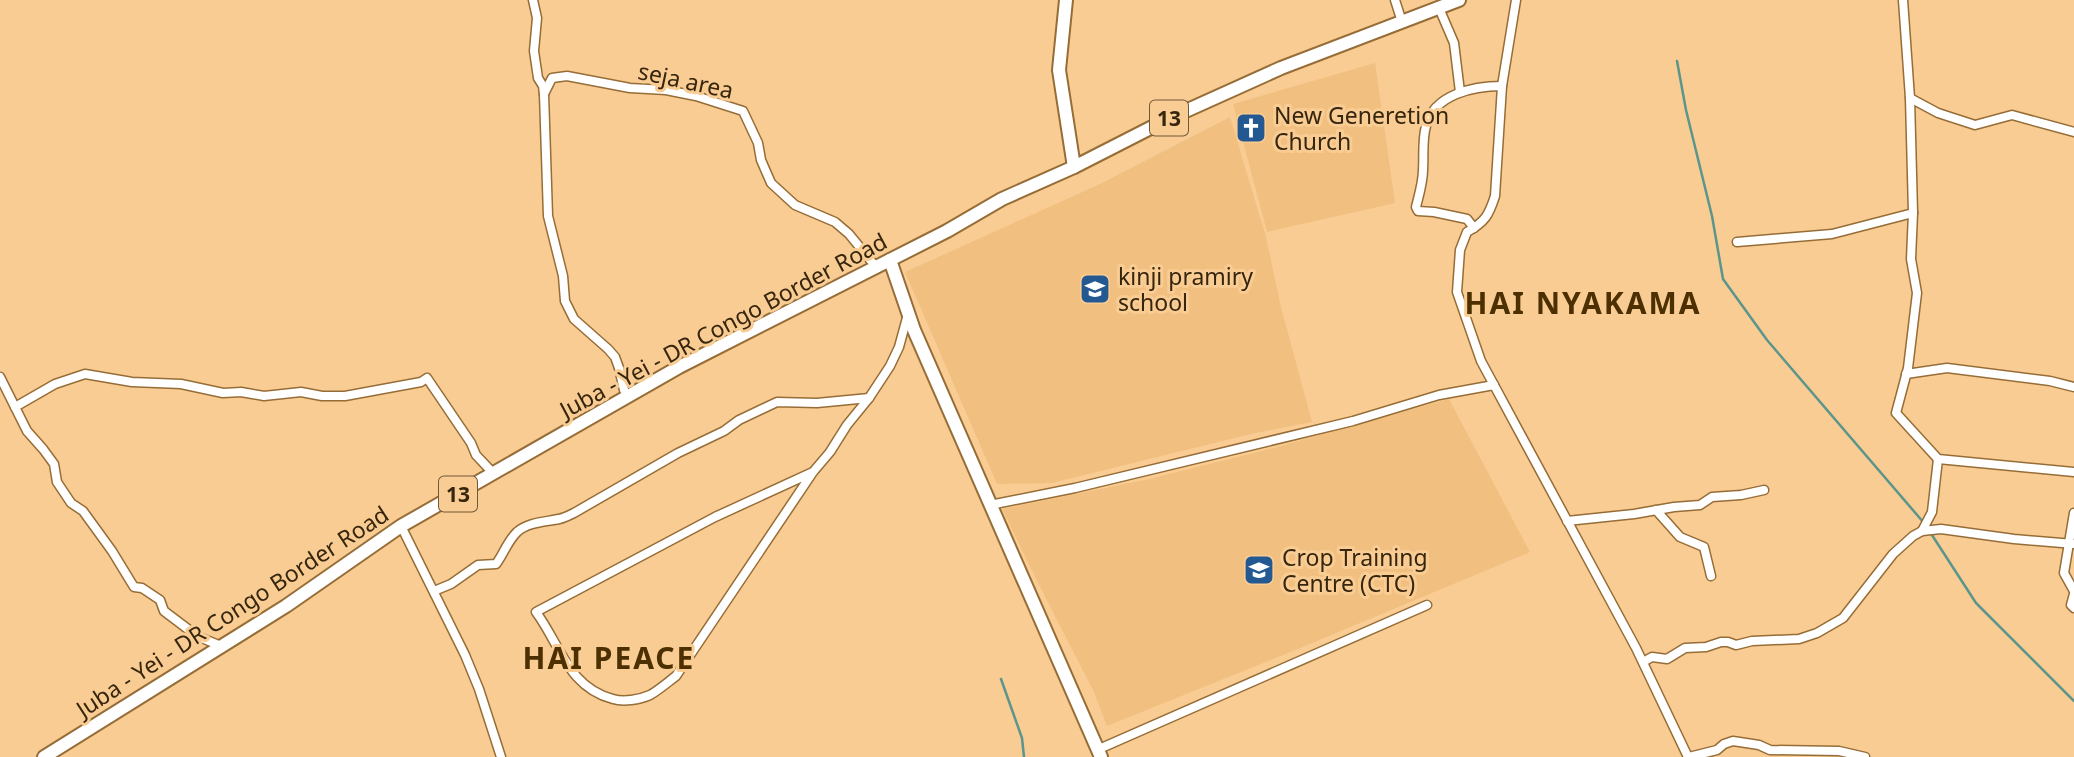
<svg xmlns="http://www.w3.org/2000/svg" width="2074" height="757" viewBox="0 0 2074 757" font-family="'Noto Sans',sans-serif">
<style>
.built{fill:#f1c080}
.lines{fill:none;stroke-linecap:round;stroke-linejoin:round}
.stream{stroke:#5b958b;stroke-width:2.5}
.street-casing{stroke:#966d36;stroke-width:11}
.secondary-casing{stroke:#966d36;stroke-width:16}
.primary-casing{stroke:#966d36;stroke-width:16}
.street{stroke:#fff;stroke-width:8}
.secondary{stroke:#fff;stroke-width:12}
.primary{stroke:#fff;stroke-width:12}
.labels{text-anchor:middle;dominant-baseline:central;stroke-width:6;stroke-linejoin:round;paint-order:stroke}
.shield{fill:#f9cc93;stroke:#715836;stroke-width:2}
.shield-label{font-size:21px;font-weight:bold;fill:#37260e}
.street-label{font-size:23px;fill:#37260e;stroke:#f9cc93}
.poi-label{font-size:23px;fill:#37260e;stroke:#f9cc93;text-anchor:start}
.district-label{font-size:30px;font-weight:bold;letter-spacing:2px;fill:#4d3001;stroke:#f9cc93}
</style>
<rect width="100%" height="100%" fill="#f9cc93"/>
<!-- built -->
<g class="built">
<path d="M1375 63 1395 203 1267 232 1233 104Z"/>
<path d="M1230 117 1266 237 1281 307 1312 422 1251 434 1052 483 997 484 905 272 1100 184Z"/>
<path d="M1449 399 1530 552 1293 651 1107 726 1093 690 1040 587 1002 509 1149 479 1277 447Z"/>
</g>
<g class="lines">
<!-- stream -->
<g class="stream">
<path d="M1677 61 1686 110 1712 216 1723 279 1767 340 1924 523"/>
<path d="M1930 532 1976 603 2074 701"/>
<path d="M1001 679 1022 738 1024 757"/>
</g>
<!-- street casing -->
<g class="street-casing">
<g id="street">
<path d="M533 0 537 18 534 51 538 78 543 86 544 94 548 216 563 276 565 301 574 319 608 349 615 357 619 368 624 390 629 396"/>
<path d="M1395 0 1402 22"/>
<path d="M1516 0 1502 86 1495 196C1489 215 1485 222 1467 232L1460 250 1457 292 1481 361 1636 648 1688 757"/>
<path d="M1903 0 1910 98 1913 213 1911 259 1917 293 1908 368 1896 413 1938 459 2074 472"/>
<path d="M1439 8 1454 43 1460 92"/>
<path d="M544 94 552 78 567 76 630 88 666 90 696 96 743 111 758 143 761 160 771 183 795 205 835 222 849 234 876 267"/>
<path d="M1910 98 1938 113 1975 125 2012 115 2074 132"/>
<path d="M1474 228 1467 219 1434 212 1418 211 1416 207C1419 195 1423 182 1423 170 1424 155 1422 140 1426 126 1434 94 1474 86 1502 86"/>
<path d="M1737 242 1832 234 1913 213"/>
<path d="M1906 374 1947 368 2050 381 2074 387"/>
<path d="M0 377 27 431 43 449 54 464 57 482 71 503 83 511 112 551 134 587 142 588 160 600 164 611 197 636 221 646"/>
<path d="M15 407 55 384 85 374 132 382 181 384 223 393 241 392 264 396 301 392 322 396H345L421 382 427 378 471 443 476 455 494 474"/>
<path d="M813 472 715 517 536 612C561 646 568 687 613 699 623 702 639 700 650 695 659 690 668 682 676 676L813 472 830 452 847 425 869 398 890 366 899 347 908 314"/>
<path d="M990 505 1075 488 1353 421 1439 395 1494 385"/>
<path d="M1656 510 1680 537 1704 547 1711 576"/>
<path d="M2074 513 2064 573 2074 591"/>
<path d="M1567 521 1634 514 1674 507 1700 505 1712 497 1741 495 1764 490"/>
<path d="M401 526 465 655 479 689 501 757"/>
<path d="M1922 531 1932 512 1938 459"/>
<path d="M434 591 451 584 478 565 496 564C503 555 507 542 517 532 528 522 545 522 559 519 564 518 570 515 574 513L678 453 724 431 739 420 777 402 817 403 869 398"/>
<path d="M2074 594 2071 605 2074 608"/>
<path d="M1643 662 1652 657 1667 659 1685 648 1706 647 1721 642H1728L1736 645 1752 641 1799 639 1817 633 1843 618 1893 554 1913 536 1922 531 1941 529 2014 539 2074 544"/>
<path d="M1099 749 1427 605"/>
<path d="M1689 757 1717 750 1724 744 1733 741 1759 745 1770 750 1839 751 1865 757"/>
</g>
</g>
<!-- secondary casing -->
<g class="secondary-casing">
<g id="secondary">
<path d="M1066 0 1059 70 1074 167"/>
<path d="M890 260 914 330 1101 757"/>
</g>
</g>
<!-- primary casing -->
<g class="primary-casing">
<path id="primary" d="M44 757 286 606 401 526 679 367 947 231 1002 199 1074 167 1170 118 1281 68 1459 0"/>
</g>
<!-- street -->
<use href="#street" class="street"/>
<!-- secondary -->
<use href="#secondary" class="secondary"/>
<!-- primary -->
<use href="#primary" class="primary"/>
</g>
<!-- icons -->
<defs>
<g id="church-square" transform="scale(1.575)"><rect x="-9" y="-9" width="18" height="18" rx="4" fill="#245890" stroke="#f9cc93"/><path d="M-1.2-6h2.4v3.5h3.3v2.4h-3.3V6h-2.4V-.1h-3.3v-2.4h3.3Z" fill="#fff"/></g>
<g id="school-square" transform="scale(1.575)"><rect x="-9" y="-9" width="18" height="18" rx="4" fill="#245890" stroke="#f9cc93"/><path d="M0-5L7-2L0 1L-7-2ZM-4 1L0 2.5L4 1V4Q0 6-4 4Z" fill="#fff"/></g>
<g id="university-square" transform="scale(1.575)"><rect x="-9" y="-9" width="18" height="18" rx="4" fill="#245890" stroke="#f9cc93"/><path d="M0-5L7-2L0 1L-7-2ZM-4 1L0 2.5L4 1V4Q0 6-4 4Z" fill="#fff"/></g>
</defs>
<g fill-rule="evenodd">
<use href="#church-square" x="1251" y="128"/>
<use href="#school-square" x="1095" y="289"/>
<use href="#university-square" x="1259" y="570"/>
</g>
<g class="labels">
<!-- shield labels -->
<g class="shield">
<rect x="1150" y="100.5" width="38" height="35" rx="5"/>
<rect x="439" y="476.5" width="38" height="35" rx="5"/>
</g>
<g class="shield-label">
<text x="1169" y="118">13</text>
<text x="458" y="494">13</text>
</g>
<!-- street labels -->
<g class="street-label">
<text transform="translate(686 80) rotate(12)">seja area</text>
<text transform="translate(723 325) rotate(-28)">Juba - Yei - DR Congo Border Road</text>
<text transform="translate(232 611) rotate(-33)">Juba - Yei - DR Congo Border Road</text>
</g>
<!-- poi labels -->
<g class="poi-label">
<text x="1274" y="115">New Generetion<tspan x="1274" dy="26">Church</tspan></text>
<text x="1118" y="276">kinji pramiry<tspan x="1118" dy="26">school</tspan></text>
<text x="1282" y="557">Crop Training<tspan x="1282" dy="26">Centre (CTC)</tspan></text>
</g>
<!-- district labels -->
<g class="district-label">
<text x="1583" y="302">HAI NYAKAMA</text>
<text x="609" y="657">HAI PEACE</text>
</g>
</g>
</svg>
